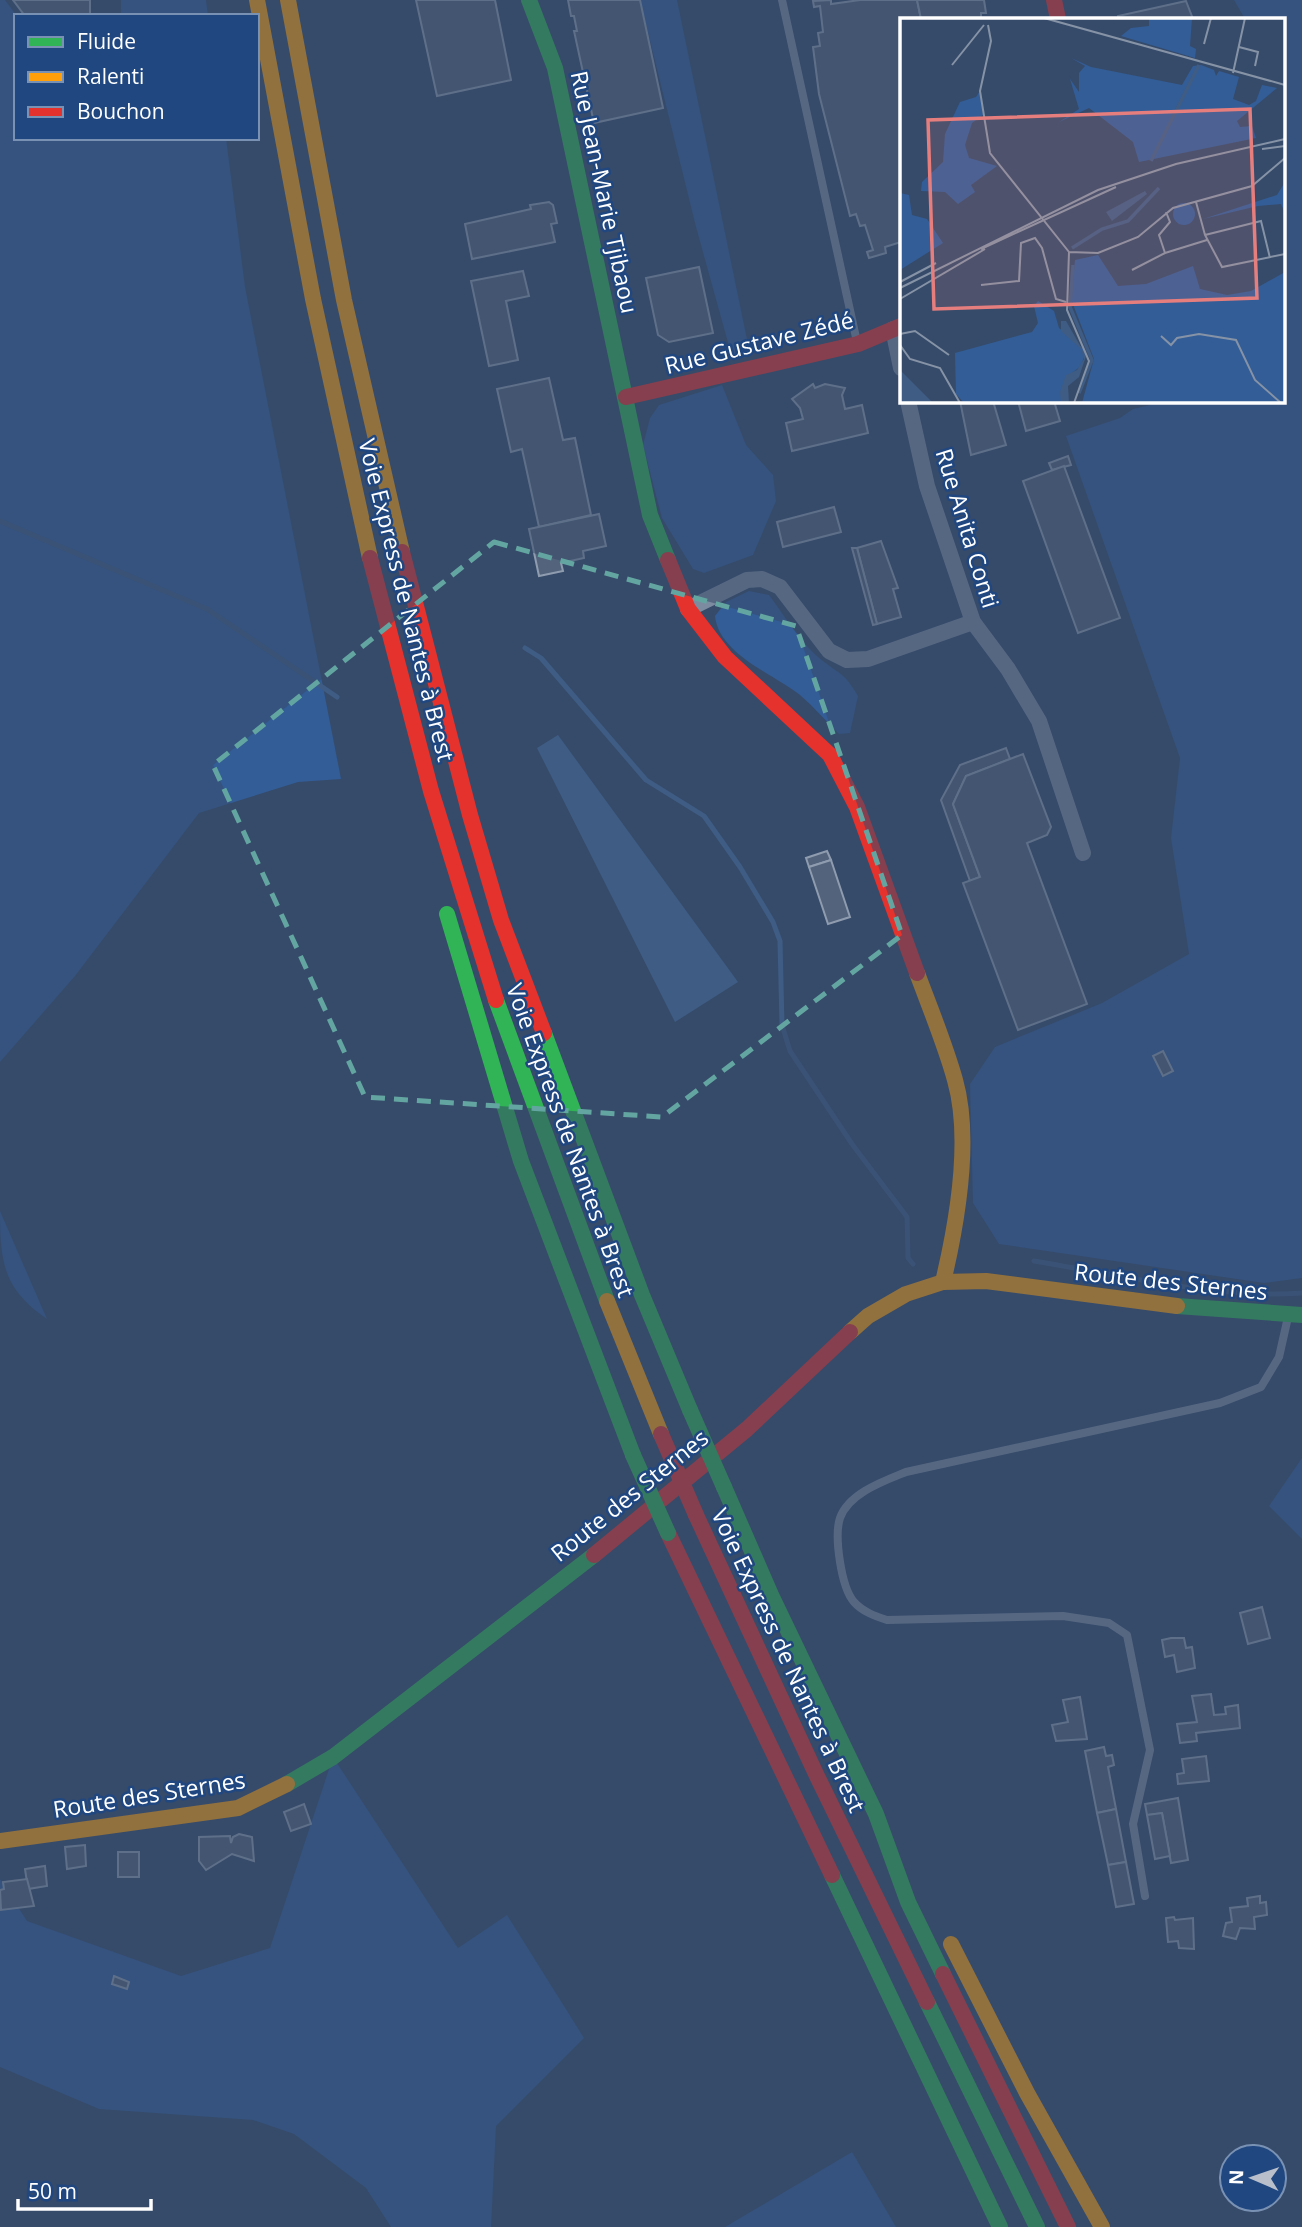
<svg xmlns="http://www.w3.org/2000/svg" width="1302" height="2227" viewBox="0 0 1302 2227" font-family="'Open Sans',sans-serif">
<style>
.green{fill:#335d97}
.water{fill:#3f5c84}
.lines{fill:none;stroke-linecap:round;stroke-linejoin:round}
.stream{stroke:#3f5c84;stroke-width:5}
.building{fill:#52637b;stroke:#8f9caf;stroke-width:2}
.lane{stroke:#7c8ba0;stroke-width:8}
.street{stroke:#7c8ba0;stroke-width:16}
.fast{stroke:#30b455;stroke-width:16}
.slow{stroke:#ff9f0a;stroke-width:16}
.jam{stroke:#e5322d;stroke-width:16}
.fast-bridge{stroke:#30b455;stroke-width:16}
.jam-bridge{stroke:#e5322d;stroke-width:16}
.marked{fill:none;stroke:#63a6a1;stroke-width:5;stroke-dasharray:14 9;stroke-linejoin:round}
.labels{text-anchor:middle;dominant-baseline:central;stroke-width:5;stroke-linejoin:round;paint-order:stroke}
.street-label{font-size:23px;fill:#fff;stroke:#204780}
.inset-river{fill:none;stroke:#3f5c84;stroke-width:3.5}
.inset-road{fill:none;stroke:#8693a6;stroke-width:2}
.view{fill:#e67e7e;fill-opacity:0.15;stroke:#e67e7e;stroke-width:3.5}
.inset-edge{fill:none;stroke:#fff;stroke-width:3.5}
</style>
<rect width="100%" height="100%" fill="#364b6a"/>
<!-- green -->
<g class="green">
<path d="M0 0H5L17 16 16 138H226L245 287 341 779 298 782 199 813 75 976 0 1062Z"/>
<path d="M121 0H206L208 16H121Z"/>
<path d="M640 0H677L750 354 732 357 696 227Z"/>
<path d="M1234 0H1302V1278L1264 1283 999 1244 973 1203 970 1084 995 1047 1102 1003 1189 954 1171 838 1180 758 1066 436 1120 418 1133 409 1167 401H1283V19H1245Z"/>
<path d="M722 385 746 445 773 475 776 501 753 555 704 573 693 569 662 518 643 445 650 418 659 405Z"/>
<path d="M749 591 769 595C785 616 802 645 823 661 842 676 844 672 858 696L850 733 839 734C826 721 814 707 800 695 773 674 719 654 715 616L726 602Z"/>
<path d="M0 1211 47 1319C3 1289 0 1262 0 1211Z"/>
<path d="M1302 1458V1539L1269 1506Z"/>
<path d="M333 1757 458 1948 507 1915 584 2038 496 2126 491 2227H391L366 2188 294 2134 253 2120 99 2109 0 2067V1879L27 1921 181 1976 270 1948Z"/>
<path d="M852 2152 896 2227H725Z"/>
</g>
<!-- water -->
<path class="water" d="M558 735 738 982 675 1022 537 748Z"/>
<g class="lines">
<!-- stream -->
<g class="stream">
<path d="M0 521 207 609 337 697"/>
<path d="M525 648 541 658 646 780 704 816 740 867 773 922 780 941 782 1025 790 1051 852 1144 907 1217 908 1258 913 1264"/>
<path d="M1034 1261C1119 1275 1216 1299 1302 1293"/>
</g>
</g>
<!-- building -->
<g class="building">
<path d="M13 0H90V16H25Z"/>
<path d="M416 0H495L511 80 437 96Z"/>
<path d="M568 0H640L663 108 594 123 574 31H577L574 16H571Z"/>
<path d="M831 0V4L860 0H917L921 19H901V242L885 247 886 253 869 258 867 252 873 250 865 225 860 226 856 214 850 216 819 94 813 47 820 46 818 33 823 32 820 6 814 7 813 1Z"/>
<path d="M917 0H984L986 13H981V19H921Z"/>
<path d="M1186 1 1193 19H1118V16Z"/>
<path d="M549 202 553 205 557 223 551 224 555 242 472 259 465 224 531 209 530 205Z"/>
<path d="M699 267 713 333 669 342 658 335 646 278Z"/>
<path d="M523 271 529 296 506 301 518 360 489 366 471 281Z"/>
<path d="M549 378 563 440 575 438 591 515 539 527 522 449 511 452 497 389Z"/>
<path d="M813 384 815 388 825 384 845 388 842 395 845 409 862 405 868 433 792 451 786 423 803 419 800 408 792 399Z"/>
<path d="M960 401H993L1006 445 971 455Z"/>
<path d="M1018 401H1054L1060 421 1026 431Z"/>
<path d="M1068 456 1071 465 1052 470 1049 463Z"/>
<path d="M1064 466 1120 618 1078 633 1023 481Z"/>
<path d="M834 507 841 532 783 547 777 522Z"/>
<path d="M599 514 606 546 583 551 584 558 561 563 563 571 539 576 529 529Z"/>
<path d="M881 541 898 588 893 589 901 617 877 624 857 548Z"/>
<path d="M852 548H857L877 624 873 625Z"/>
<path d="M1006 748 1010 759 966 776 953 804 980 877 970 881 941 800 960 765Z"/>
<path d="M1023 754 1051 827 1047 835 1027 843 1087 1004 1018 1030 963 883 980 877 953 804 966 776Z"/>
<path d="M827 851 831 860 809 867 806 858Z"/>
<path d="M831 860 850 917 828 924 809 867Z"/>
<path d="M1163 1051 1173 1071 1163 1076 1153 1056Z"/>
<path d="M1262 1607 1270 1638 1248 1644 1240 1613Z"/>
<path d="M1171 1638H1184L1186 1648 1192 1647 1195 1668 1177 1672 1174 1655 1165 1657 1162 1640Z"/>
<path d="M1211 1694 1214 1715 1226 1714 1225 1707 1238 1705 1240 1728 1196 1733 1197 1741 1180 1743 1177 1724 1197 1722 1192 1696Z"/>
<path d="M1080 1697 1087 1739 1056 1741 1052 1725 1068 1722 1063 1700Z"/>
<path d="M1104 1747 1106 1756 1112 1755 1114 1765 1108 1767 1116 1809 1097 1813 1085 1751Z"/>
<path d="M1206 1756 1209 1781 1178 1784 1177 1774 1184 1773 1182 1759Z"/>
<path d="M1178 1798 1188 1860 1171 1863 1162 1813 1147 1815 1145 1804Z"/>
<path d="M304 1804 311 1824 291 1831 284 1812Z"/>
<path d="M1116 1809 1126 1862 1108 1865 1097 1813Z"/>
<path d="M1162 1813 1170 1856 1155 1859 1147 1815Z"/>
<path d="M239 1834 252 1837 254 1861 232 1854 206 1870 199 1861V1837L230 1836 231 1843 233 1837Z"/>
<path d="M85 1845 86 1866 67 1869 65 1847Z"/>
<rect x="118" y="1852" width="21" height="25"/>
<path d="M1126 1862 1134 1904 1116 1907 1108 1865Z"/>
<path d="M45 1866 47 1886 28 1889 25 1869Z"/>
<path d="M27 1879 34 1906 1 1910 0 1890 4 1889 3 1882Z"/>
<path d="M1260 1896V1903L1266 1902 1267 1915 1254 1917 1255 1929 1240 1928 1236 1939 1223 1936 1226 1923 1232 1922 1230 1908 1248 1906 1247 1898Z"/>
<path d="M1174 1917 1175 1920 1193 1918 1194 1949 1179 1948 1178 1941 1168 1942 1166 1918Z"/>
<path d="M114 1976 129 1982 127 1989 112 1984Z"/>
</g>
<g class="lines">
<!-- lane -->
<g class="lane">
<path d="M782 0 857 342"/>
<path d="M1145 1896 1133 1824 1150 1750 1127 1635 1109 1623 1063 1616 887 1620C875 1616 863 1612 854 1602 841 1587 834 1536 840 1518 849 1493 884 1481 906 1472L1220 1403 1261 1387 1279 1357 1288 1317"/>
</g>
<!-- street -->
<g class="street">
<path d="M893 329 901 368"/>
<path d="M908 401 927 486 973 622 1008 669 1039 721 1083 853"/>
<path d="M688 609 747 580 762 579 780 587 829 651 847 660 868 659 973 622"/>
</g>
<!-- fast -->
<g class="fast">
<path d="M529 0 555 68 650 515 668 560"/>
<path d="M447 914 521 1161 633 1455"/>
<path d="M496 1000 607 1301"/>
<path d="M544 1033 642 1295 690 1410"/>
<path d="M1177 1306 1302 1315"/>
<path d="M724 1487 771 1595 876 1814 908 1902 943 1974"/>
<path d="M287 1784 333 1757 594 1555"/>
<path d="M832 1875 1000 2227"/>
<path d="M927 2002 1037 2227"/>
</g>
<!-- slow -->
<g class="slow">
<path d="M257 0 313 299 370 558"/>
<path d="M288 0 344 300 402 552"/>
<path d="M917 973C930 1008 945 1044 955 1080 972 1140 957 1223 943 1282"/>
<path d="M607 1301 661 1434"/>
<path d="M850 1332 868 1316 906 1294 943 1282 986 1281 1177 1306"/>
<path d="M0 1841 238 1808 287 1784"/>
<path d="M951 1944 1027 2093 1102 2227"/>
</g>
<!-- jam -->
<g class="jam">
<path d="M1054 0 1058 19"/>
<path d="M626 397 858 344 901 326"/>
<path d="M402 552 470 815 501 920 544 1033"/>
<path d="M370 558 431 791 496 1000"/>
<path d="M668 560 688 609 725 657 830 755 857 807 917 973"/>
<path d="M696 1515 816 1774 927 2002"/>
<path d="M668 1533 832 1875"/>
<path d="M594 1555 747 1429 850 1332"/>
<path d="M943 1974 1068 2227"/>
</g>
<!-- fast-bridge -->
<g class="fast-bridge">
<path d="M690 1410 724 1487"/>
<path d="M633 1455 668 1533"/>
</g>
<!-- jam-bridge -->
<path class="jam-bridge" d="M661 1434 696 1515"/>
</g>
<!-- marked area -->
<path d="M0 0H1302V2227H0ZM494 542 796 626 902 935 662 1117 365 1097 213 765Z" fill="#364b6a" fill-opacity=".55" fill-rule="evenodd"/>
<path class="marked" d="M494 542 796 626 902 935 662 1117 365 1097 213 765Z"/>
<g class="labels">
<!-- street labels -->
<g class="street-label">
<text transform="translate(605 192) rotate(78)">Rue Jean-Marie Tjibaou</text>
<text transform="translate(759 342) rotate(-14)">Rue Gustave Zédé</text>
<text transform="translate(968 528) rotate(73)">Rue Anita Conti</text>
<text transform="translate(407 600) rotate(76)">Voie Express de Nantes à Brest</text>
<text transform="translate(571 1140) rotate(70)">Voie Express de Nantes à Brest</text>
<text transform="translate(1171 1281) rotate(6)">Route des Sternes</text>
<text transform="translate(629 1495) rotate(-39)">Route des Sternes</text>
<text transform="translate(789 1660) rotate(65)">Voie Express de Nantes à Brest</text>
<text transform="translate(149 1794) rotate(-9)">Route des Sternes</text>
</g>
</g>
<!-- overview -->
<g transform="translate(900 18)">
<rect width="385" height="385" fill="#364b6a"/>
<path d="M249 0H292L290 28 296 31 295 40 221 18 231 10 249 8ZM171 40 191 49 282 67 293 48 301 47 314 52 316 58 319 53 339 59 333 81 349 87 356 83 362 67 377 70 337 103 340 109 352 108 356 120 239 144 233 124 189 90 159 104 179 91 170 61 179 74V55L185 48ZM80 73 83 97 72 105 65 127 69 140 97 148 71 167 75 174 58 186 45 174 21 173 22 164 43 144 45 116 60 84 76 79ZM385 164V195L381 186 358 188 303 201 377 177ZM0 175 9 177 12 197 27 201 43 225 0 252ZM273 196a11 11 0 1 1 22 0a11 11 0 1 1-22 0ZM198 237 218 268 246 266 293 248 300 271 327 277 351 273 385 254V385H182L194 341 171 281 175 242ZM138 283 154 293 159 310 186 333 181 348 168 358 164 385H64L56 376 55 335 132 314 138 305 134 288Z" fill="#335d97"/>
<path d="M245 173 247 176 212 203 206 194ZM161 303H166L186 338 179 359 168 368 169 385H161L160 374 166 357 177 352 184 341 181 331 161 313ZM0 353H1L33 385H0Z" fill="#3f5c84"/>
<path class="inset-river" d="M251 143 299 47M172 230 202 211 228 203 259 170M173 247 170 289 192 342 179 375"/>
<path class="inset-road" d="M144 0 385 67M88 7 91 23 80 73 90 135 169 234 167 292 189 343 174 385M304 26 311 0M339 29 358 34 355 48M52 47 84 7M333 55 345 0M362 131 385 128M296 184 305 217 322 249 385 236M305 217 361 203 370 240M81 231 216 169M169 234 198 235 238 219 273 190 352 168 385 140M265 235 259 217 270 204 266 194M232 252 265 235 307 222M0 264 36 245M81 267 119 263 121 225 135 220 142 230 156 281 166 284M0 270 198 172 276 146 385 121M0 281 85 231M0 316 15 313 49 337M261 318 271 327 277 320 299 316 336 322 355 362 381 385M0 327 10 341 40 350 60 385"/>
<path class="view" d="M350 91 357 280 34 291 28 102Z"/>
<rect width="385" height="385" class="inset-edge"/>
</g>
<!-- legend -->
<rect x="14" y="14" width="245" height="126" fill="#204780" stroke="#7991b3" stroke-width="2"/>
<rect x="28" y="37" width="35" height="10" fill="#30b455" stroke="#7991b3" stroke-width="2"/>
<text x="77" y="49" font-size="21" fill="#ffffff">Fluide</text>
<rect x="28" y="72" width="35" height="10" fill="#ff9f0a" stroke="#7991b3" stroke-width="2"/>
<text x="77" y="84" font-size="21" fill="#ffffff">Ralenti</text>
<rect x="28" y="107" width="35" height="10" fill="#e5322d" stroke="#7991b3" stroke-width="2"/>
<text x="77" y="119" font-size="21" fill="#ffffff">Bouchon</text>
<!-- north arrow -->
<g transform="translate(1253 2178) rotate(272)"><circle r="33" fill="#204780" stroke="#7991b3" stroke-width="2"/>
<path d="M0-5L12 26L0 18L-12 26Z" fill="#b9c0cb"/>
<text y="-10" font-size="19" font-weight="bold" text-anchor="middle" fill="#ffffff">N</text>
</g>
<!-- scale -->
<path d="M18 2199v10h133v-10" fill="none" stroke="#ffffff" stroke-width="3.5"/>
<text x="28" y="2199" font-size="21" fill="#ffffff" stroke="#204780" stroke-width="5" paint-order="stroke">50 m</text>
</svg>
